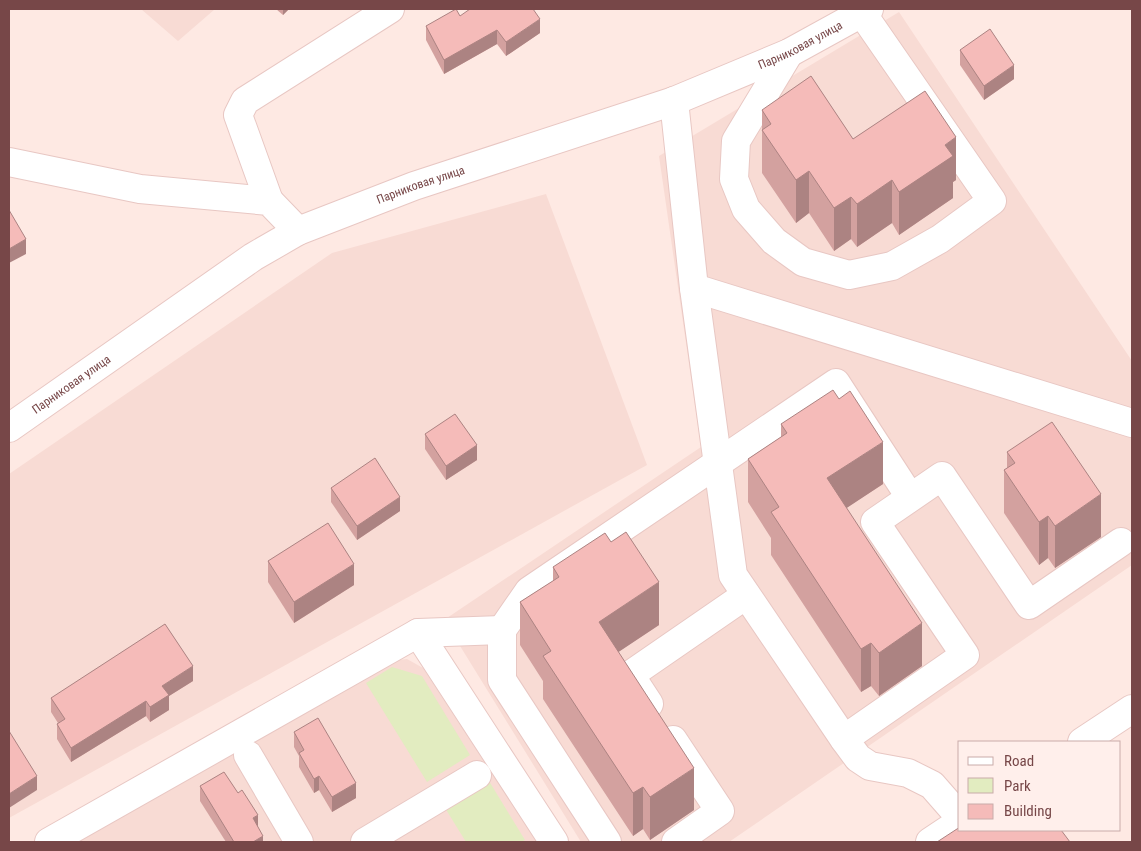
<svg xmlns="http://www.w3.org/2000/svg" width="1141" height="851" viewBox="0 0 1141 851" font-family="'Roboto Condensed',sans-serif">
<style>
.residential{fill:#f8dbd4}
.green{fill:#e2ecc0}
.lines{fill:none;stroke-linecap:round;stroke-linejoin:round}
.minor-casing{stroke:#e8c7c3;stroke-width:30}
.minor{stroke:#fff;stroke-width:28}
.wall{fill:#d3a19f}
.shaded-wall{fill:#ac8382}
.building{fill:#f5bbb9;stroke:#ac8382}
.labels{text-anchor:middle;dominant-baseline:central;stroke-width:4;stroke-linejoin:round;paint-order:stroke}
.street-label{font-size:12px;fill:#774748;stroke:#ffefeb}
</style>
<rect width="100%" height="100%" fill="#fee9e3"/>
<!-- residential -->
<g class="residential">
<path d="M141 9H215L178 41Z"/>
<path d="M899 12 1132 361V565L729 842H581L444 620 701 447 659 156Z"/>
<path d="M546 194 647 465 9 818V474L332 253Z"/>
<path d="M407 659 423 668 537 842H54L389 661Z"/>
</g>
<!-- green -->
<g class="green">
<path d="M392 667 422 676 470 755 427 782 366 683Z"/>
<path d="M489 781 525 840 521 842H466L445 808Z"/>
</g>
<g class="lines">
<!-- minor casing -->
<g class="minor-casing">
<g id="minor">
<path d="M789 53 736 141 734 179 746 209 774 241 803 262 849 275 892 266 940 239 992 201 862 13"/>
<path d="M674 101 694 288 1132 423"/>
<path d="M9 162 140 189 269 201 298 231"/>
<path d="M269 201 238 115 245 101 390 9"/>
<path d="M694 288 733 575 844 739 965 655 875 522 942 476 1029 605 1121 542"/>
<path id="s1" d="M9 428 253 257 298 231 414 186 674 101 789 53 869 9"/>
<path d="M418 633 554 842"/>
<path d="M649 704 630 675 746 595"/>
<path d="M844 739 858 758 870 766 908 773 932 785 960 817"/>
<path d="M673 740 720 811 676 842"/>
<path d="M1082 742 1132 709"/>
<path d="M248 755 299 842"/>
<path d="M49 842 418 633 502 630"/>
<path d="M365 842 477 775"/>
<path d="M607 842 502 680V630L529 591 836 383 910 497"/>
<path d="M930 842 960 822"/>
</g>
</g>
<!-- minor -->
<use href="#minor" class="minor"/>
</g>
<!-- wall -->
<g class="wall">
<path d="M276 9H289L283 15Z"/>
<path d="M460 16 540 33 506 56 497 44 444 74 426 40V26Z"/>
<path d="M960 50 1014 79 984 100 960 65Z"/>
<path d="M762 110 956 180 953 182V198L899 235 892 223 857 247 851 239 834 251 809 213 796 223 762 173Z"/>
<path d="M781 424 883 484 846 508 922 666 879 696 871 686 861 692 771 555V538L748 502V459L781 437Z"/>
<path d="M425 434 477 460 446 480 425 449Z"/>
<path d="M1007 452 1101 537 1055 568 1048 558 1039 565 1004 513V470L1007 468Z"/>
<path d="M331 488 400 511 357 540 331 502Z"/>
<path d="M268 561 354 585 294 623 268 582Z"/>
<path d="M553 567 659 625 618 652 694 810 650 840 643 829 633 836 543 699V681L520 645V602L553 581Z"/>
<path d="M193 681 169 696V710L150 722 146 716 71 762 57 739V724L58 723 51 712V698Z"/>
<path d="M294 732 356 798 332 812 319 790 314 793 299 767V756L294 747Z"/>
<path d="M200 786 258 827 263 842H226L200 801Z"/>
</g>
<!-- shaded-wall -->
<g class="shaded-wall">
<path d="M283 9H289L283 15Z"/>
<path d="M540 19V33L506 56V42Z"/>
<path d="M497 30V44L444 74V60Z"/>
<path d="M1014 65V79L984 100V86Z"/>
<path d="M956 137V180L953 182V198L899 235V192L945 145Z"/>
<path d="M809 171V213L796 223V180Z"/>
<path d="M892 180V223L857 247V204Z"/>
<path d="M851 197V239L834 251V208Z"/>
<path d="M26 239V254L9 263V249Z"/>
<path d="M883 442V484L827 521V478Z"/>
<path d="M477 445V460L446 480V466Z"/>
<path d="M1101 494V537L1055 568V526Z"/>
<path d="M400 497V511L357 540V526Z"/>
<path d="M1048 516V558L1039 565V522Z"/>
<path d="M354 564V585L294 623V602Z"/>
<path d="M659 582V625L599 665V622Z"/>
<path d="M922 623V666L879 696V653Z"/>
<path d="M871 643V686L861 692V649Z"/>
<path d="M193 666V681L169 696V710L150 722V707L162 686Z"/>
<path d="M146 701V716L71 762V748Z"/>
<path d="M694 768V810L650 840V797Z"/>
<path d="M37 776V790L9 808V794Z"/>
<path d="M319 776V790L314 793V779Z"/>
<path d="M356 783V798L332 812V797Z"/>
<path d="M643 787V829L633 836V793Z"/>
<path d="M258 815V830L253 818Z"/>
<path d="M263 836V842H253Z"/>
</g>
<!-- building -->
<g class="building">
<path d="M456 9 460 16 470 9H533L540 19 506 42 497 30 444 60 426 26Z"/>
<path d="M990 29 1014 65 984 86 960 50Z"/>
<path d="M811 76 853 139 925 91 956 137 945 145 953 156 899 192 892 180 857 204 851 197 834 208 809 171 796 180 762 130 771 124 762 110Z"/>
<path d="M9 210 26 239 9 249Z"/>
<path d="M833 390 839 399 850 391 883 442 827 478 922 623 879 653 871 643 861 649 771 512 779 507 748 459 787 433 781 424Z"/>
<path d="M455 414 477 445 446 466 425 434Z"/>
<path d="M1052 422 1101 494 1055 526 1048 516 1039 522 1004 470 1015 463 1007 452Z"/>
<path d="M375 458 400 497 357 526 331 488Z"/>
<path d="M328 523 354 564 294 602 268 561Z"/>
<path d="M626 532 659 582 599 622 694 768 650 797 643 787 633 793 543 656 551 651 520 602 559 577 553 567 605 533 611 542Z"/>
<path d="M165 624 193 666 162 686 169 695 150 707 146 701 71 748 57 724 65 719 51 698Z"/>
<path d="M318 718 356 783 332 797 319 776 314 779 299 753 304 750 294 732Z"/>
<path d="M9 731 37 776 9 794Z"/>
<path d="M224 772 238 793 242 790 258 815 253 818 263 836 253 842H234L200 786Z"/>
<path d="M960 827V830H1061L1070 842H937Z"/>
</g>
<g class="labels">
<!-- street labels -->
<g class="street-label">
<text stroke="none"><textPath href="#s1" startOffset="886">Парниковая улица</textPath></text>
<text stroke="none"><textPath href="#s1" startOffset="481">Парниковая улица</textPath></text>
<text stroke="none"><textPath href="#s1" startOffset="76">Парниковая улица</textPath></text>
</g>
</g>
<!-- border -->
<rect width="1141" height="851" fill="none" stroke="#774748" stroke-width="20"/>
<!-- legend -->
<rect x="958" y="741" width="162" height="90" fill="#ffefeb" stroke="#c9acaa"/>
<rect x="968" y="757" width="25" height="8" fill="#ffffff" stroke="#c9acaa"/>
<text x="1004" y="766" font-size="15" fill="#774748">Road</text>
<rect x="968" y="778" width="25" height="15" fill="#e2ecc0" stroke="#c9acaa"/>
<text x="1004" y="791" font-size="15" fill="#774748">Park</text>
<rect x="968" y="804" width="25" height="15" fill="#f5bbb9" stroke="#c9acaa"/>
<text x="1004" y="816" font-size="15" fill="#774748">Building</text>
</svg>
